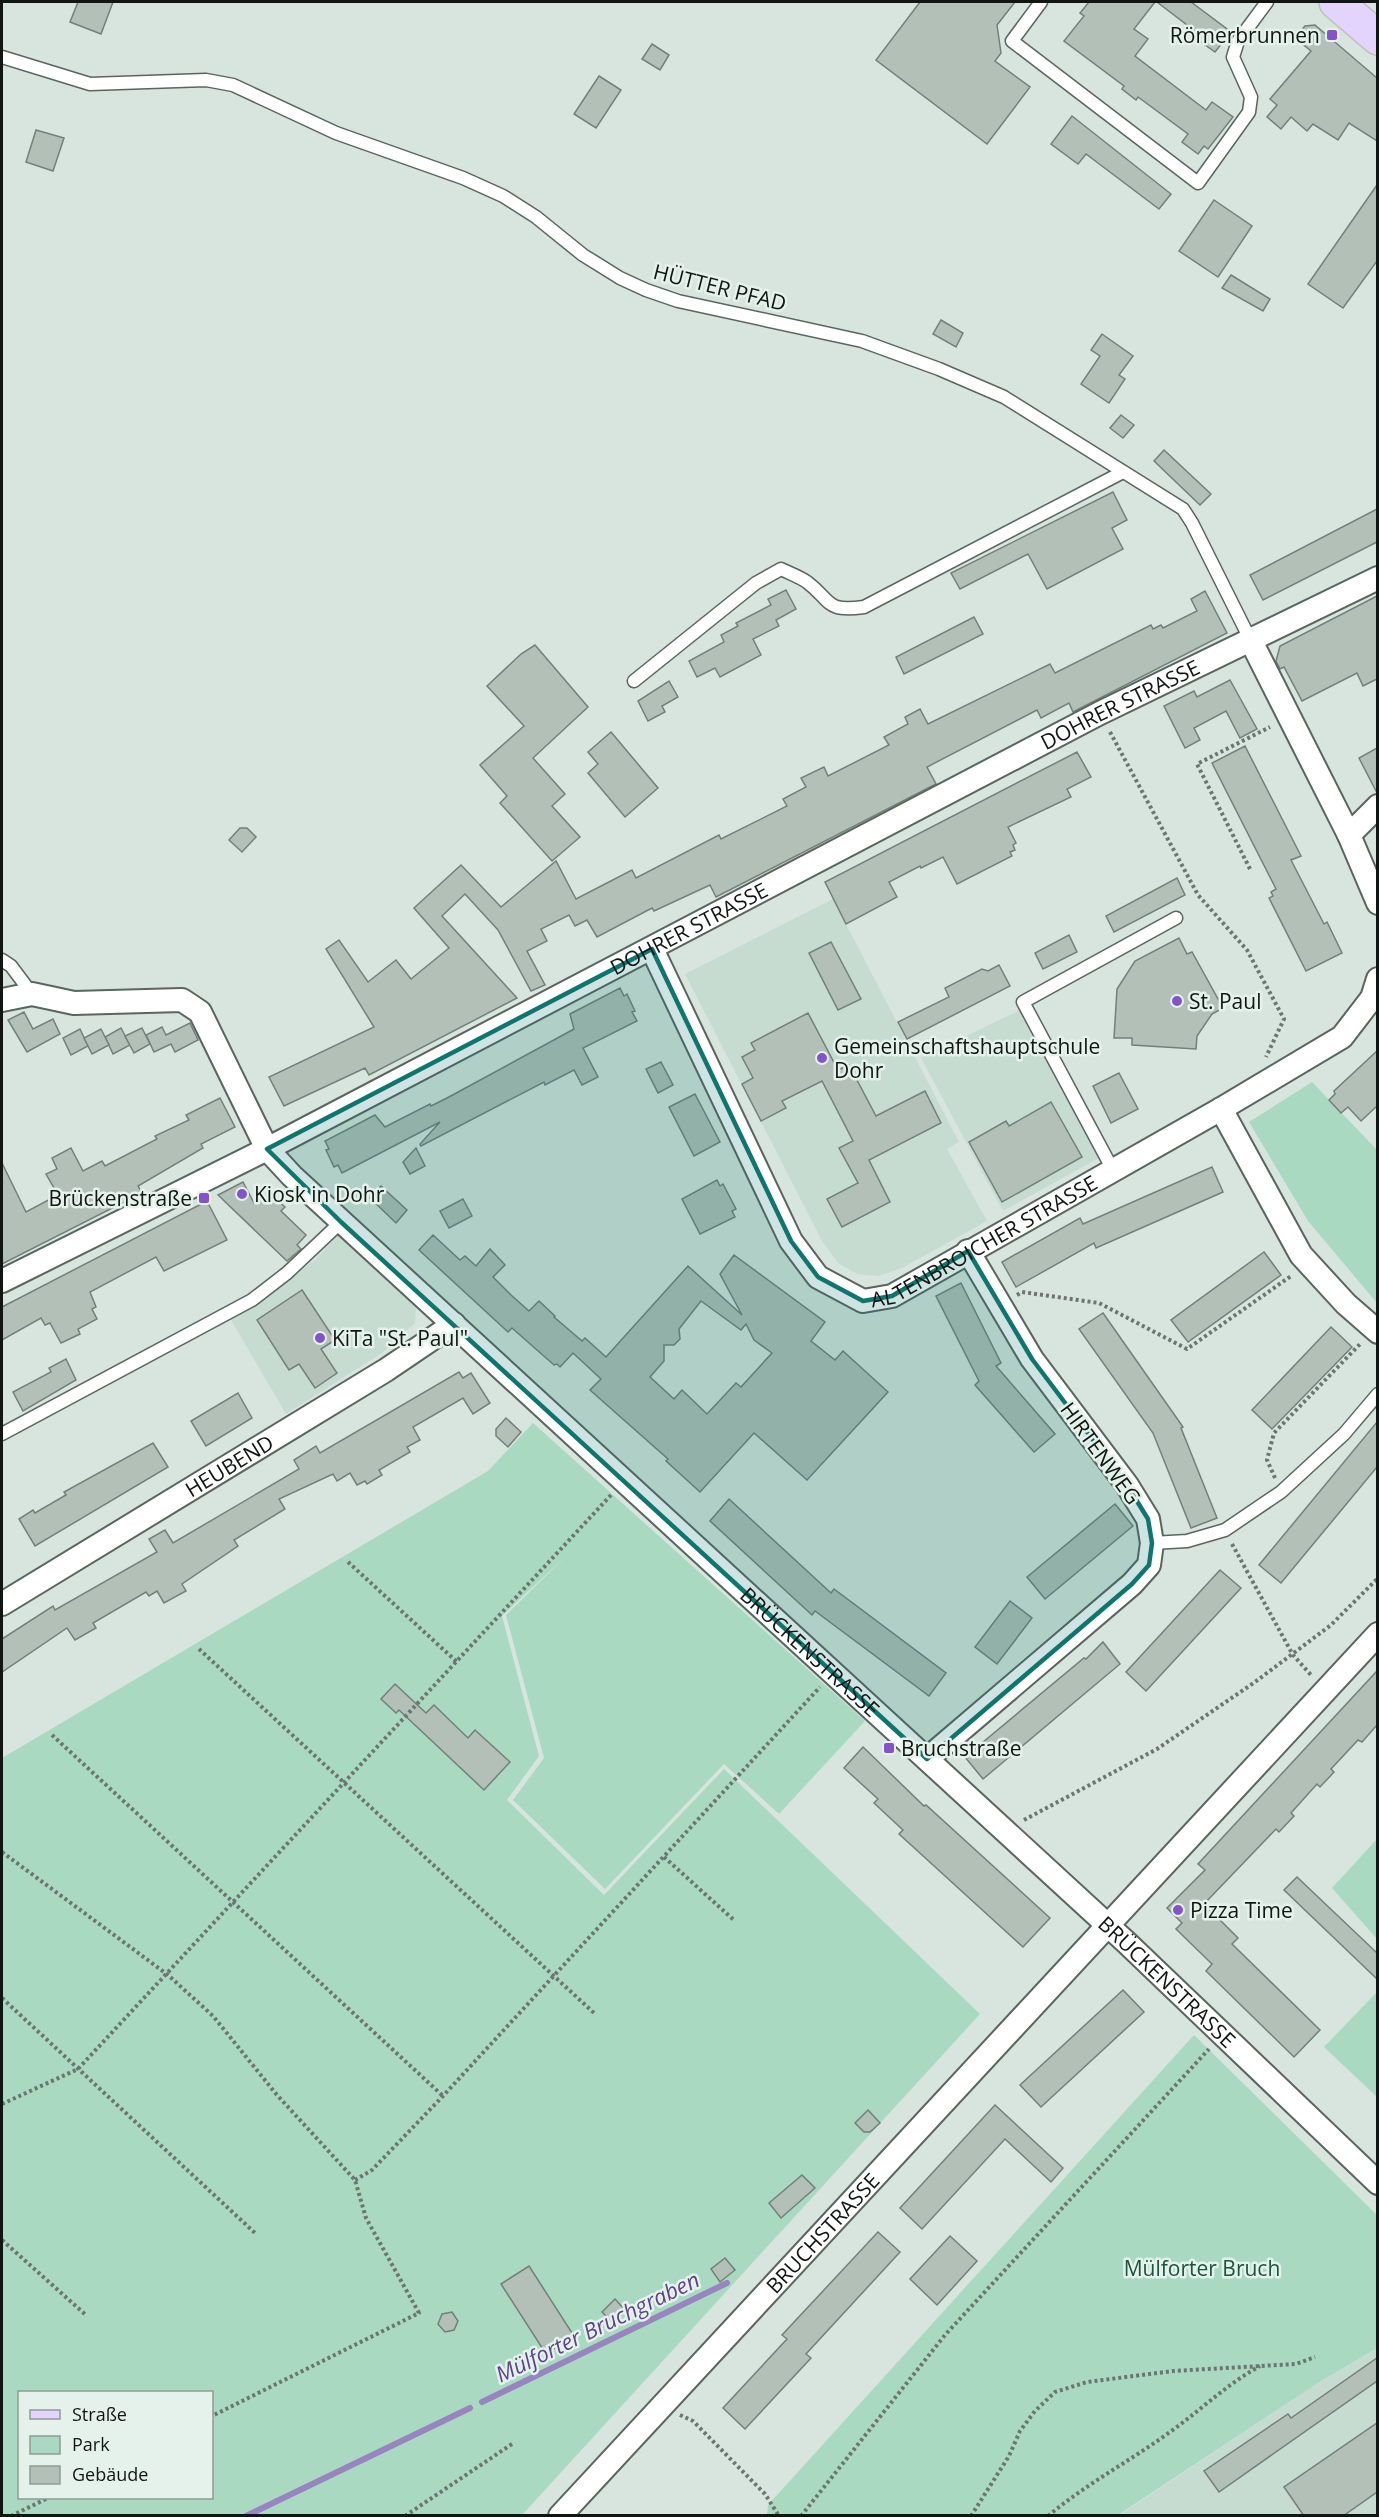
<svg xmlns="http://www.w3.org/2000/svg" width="1379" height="2517" viewBox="0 0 1379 2517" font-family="'Open Sans',sans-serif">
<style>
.built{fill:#c6dcd1}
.green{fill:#a9dac1;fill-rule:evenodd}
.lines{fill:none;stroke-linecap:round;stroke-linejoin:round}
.stream{stroke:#9884bf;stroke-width:6}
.building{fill:#b2c0b8;stroke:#738079;stroke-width:1.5;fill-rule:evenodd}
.lane-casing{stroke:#59655f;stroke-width:15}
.street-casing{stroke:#59655f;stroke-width:26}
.primary-casing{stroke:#c1c2c2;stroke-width:36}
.path{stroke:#6c7570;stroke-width:4;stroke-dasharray:3 3;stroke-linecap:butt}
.lane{stroke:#fff;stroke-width:12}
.street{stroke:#fff;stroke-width:22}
.primary{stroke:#e2d4fc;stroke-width:33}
.marked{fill:#0f766e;fill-opacity:0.2;stroke:#0f766e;stroke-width:4.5;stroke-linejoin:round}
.poi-dot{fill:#8453cb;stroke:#e4f2eb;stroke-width:2}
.labels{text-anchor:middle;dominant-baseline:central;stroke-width:5;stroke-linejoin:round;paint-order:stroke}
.poi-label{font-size:21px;fill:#111613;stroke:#e4f2eb;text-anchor:start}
.street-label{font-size:21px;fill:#111613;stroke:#e4f2eb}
.park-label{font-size:21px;fill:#1b543d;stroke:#e4f2eb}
.water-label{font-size:22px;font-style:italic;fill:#5e428c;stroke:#e4f2eb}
</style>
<rect width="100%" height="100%" fill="#d7e5de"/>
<!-- built -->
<g class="built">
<path d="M833 899 959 1142 947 1149 987 1221 902 1268 879 1276 857 1274 838 1263 822 1241 685 974Z"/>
<path d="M1022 1009 1099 1158 1003 1211 921 1058Z"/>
<path d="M338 1235 416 1305 415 1323 382 1353 286 1414 231 1320 268 1297 317 1258Z"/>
<path d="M1377 2348V2515L1118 2516 1321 2381Z"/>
</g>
<!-- green -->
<g class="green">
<path d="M1312 1082 1377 1150V1303L1308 1221 1249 1122Z"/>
<path d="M533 1423 865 1721 779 1814 724 1764 605 1889 513 1800 544 1758 506 1615 567 1555 502 1616 539 1756 507 1800 604 1895 724 1769 980 2014 522 2515H2V1758L488 1471ZM20 2392H212V2498H20Z"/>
<path d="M1377 1839V1939L1332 1888Z"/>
<path d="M1377 1992V2097L1324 2047Z"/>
<path d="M1194 2035 1377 2215V2348L1321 2381 1118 2515H767L768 2505Z"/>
</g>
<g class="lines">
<!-- stream -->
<g class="stream">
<path d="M482 2402 727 2283"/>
<path d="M246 2516 470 2408"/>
</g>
</g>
<!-- building -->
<g class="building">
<path d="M78 2H113L101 34 70 22Z"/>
<path d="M920 2H1015L997 25 1001 53 995 61 1030 87 987 144 876 60Z"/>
<path d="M1089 2H1155L1134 29 1148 39 1135 56 1206 110 1212 102 1233 117 1208 149 1204 146 1198 154 1182 142 1188 134 1138 97 1136 100 1122 89 1124 86 1064 41 1084 16 1080 13Z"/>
<path d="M1157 2H1191L1231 32 1215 52 1197 39 1200 35Z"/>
<path d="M1315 25 1377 78V141L1349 123 1338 140 1313 124 1307 131 1291 117 1281 129 1267 117 1277 105 1270 99 1311 51 1300 42 1299 33 1305 26Z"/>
<path d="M652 44 669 55 660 70 642 59Z"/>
<path d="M599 76 621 90 596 128 574 114Z"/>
<path d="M1072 116 1171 194 1159 209 1086 154 1078 164 1051 144Z"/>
<path d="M36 130 64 138 53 171 26 162Z"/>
<path d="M1377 185V261L1343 308 1308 284Z"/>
<path d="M1214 200 1252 226 1218 277 1179 251Z"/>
<path d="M1231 275 1270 299 1263 311 1222 288Z"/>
<path d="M941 320 963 333 956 347 933 334Z"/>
<path d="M1102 334 1133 356 1119 375 1125 379 1109 403 1081 384 1100 356 1091 350Z"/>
<path d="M1121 415 1134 425 1123 438 1110 428Z"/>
<path d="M1164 450 1211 494 1200 505 1154 461Z"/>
<path d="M1113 492 1127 520 1112 528 1123 549 1047 589 1028 554 960 589 951 573Z"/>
<path d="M1377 509V542L1263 600 1250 575Z"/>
<path d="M786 590 796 609 776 620 779 626 753 639 761 655 720 677 715 668 697 677 689 661 724 642 721 635 738 626 736 623 771 605 768 599Z"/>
<path d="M1205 591 1227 633 1073 712 1069 703 1041 718 1037 710 927 767 936 784 716 897 710 885 654 911 652 908 597 937 587 920 575 926 569 915 541 929 547 941 527 951 545 985 531 991 498 930 465 894 442 916 517 998 369 1075 365 1068 284 1106 269 1077 374 1027 326 949 339 940 368 982 396 960 411 979 449 948 414 908 461 865 501 907 556 861 576 899 632 870 636 878 719 835 721 839 787 806 783 799 806 787 801 778 824 767 828 776 889 745 884 737 908 724 905 717 920 709 928 724 1050 664 1055 673 1151 625 1153 629 1161 625 1163 628 1197 611 1191 599Z"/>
<path d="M1377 596V679L1363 686 1357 673 1302 701 1284 667 1280 669 1276 661 1280 646Z"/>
<path d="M974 617 983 634 904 674 896 657Z"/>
<path d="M535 645 588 707 533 758 565 794 552 806 580 837 552 861 500 803 507 796 480 765 524 726 487 686 521 654Z"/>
<path d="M1230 680 1257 729 1240 738 1226 711 1194 728 1200 740 1185 748 1164 706 1194 691 1197 697Z"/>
<path d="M669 681 678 697 662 706 665 712 648 721 638 701Z"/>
<path d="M611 732 658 788 625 817 588 773 598 764 588 752Z"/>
<path d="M1245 746 1301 856 1291 860 1324 924 1327 922 1342 953 1306 971 1269 898 1273 896 1271 892 1276 889 1212 763Z"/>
<path d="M1377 748V793L1359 758Z"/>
<path d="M1077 752 1091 777 1067 789 1071 797 1008 827 1016 843 1013 845 1015 850 1010 852 1012 856 957 884 943 857 921 868 920 866 889 882 897 897 846 924 825 882Z"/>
<path d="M240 828H247L256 837 242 852 229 840Z"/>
<path d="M1177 878 1185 895 1114 932 1106 916Z"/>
<path d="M1069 935 1077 952 1043 969 1035 953Z"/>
<path d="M1179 938 1187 954 1192 952 1223 1008 1212 1014 1197 1036 1196 1049 1132 1045V1038H1114L1117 989 1135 961Z"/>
<path d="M831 942 861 999 838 1010 809 953Z"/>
<path d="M999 965 1010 986 907 1039 898 1022 949 997 945 988 982 969 988 971Z"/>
<path d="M620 988 624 996 627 994 635 1011 632 1012 637 1021 583 1048 598 1077 582 1085 574 1070 545 1085 544 1082 421 1146 420 1144 440 1122 342 1173 338 1165 334 1167 326 1150 329 1149 325 1141 375 1115 385 1127 430 1104 431 1106 447 1098 574 1029 570 1014Z"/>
<path d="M24 1012 33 1029 53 1019 60 1034 27 1052 8 1020Z"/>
<path d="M808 1013 838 1070 849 1065 876 1116 925 1091 941 1123 869 1160 890 1202 842 1227 827 1199 858 1183 839 1148 853 1141 822 1081 782 1101 786 1108 761 1121 742 1084 753 1078 742 1057 755 1050 751 1043Z"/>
<path d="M190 1023 198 1040 175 1052 171 1044 154 1052 146 1035 162 1027 166 1035Z"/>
<path d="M121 1028 130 1045 113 1054 105 1037Z"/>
<path d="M142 1028 150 1044 134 1053 125 1036Z"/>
<path d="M80 1029 88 1046 71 1055 63 1038Z"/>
<path d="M101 1029 109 1045 92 1054 84 1038Z"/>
<path d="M1377 1051V1106L1361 1121 1348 1107 1341 1113 1329 1100 1335 1094 1334 1091Z"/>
<path d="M661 1062 673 1085 658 1093 646 1069Z"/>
<path d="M1119 1073 1138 1109 1111 1123 1093 1086Z"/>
<path d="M695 1094 720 1142 694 1156 669 1107Z"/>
<path d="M220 1098 235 1127 201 1144 203 1148 138 1186 142 1193 2 1264V1163L26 1212 58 1195 46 1174 57 1169 52 1158 71 1148 83 1171 102 1161 105 1166 157 1139 155 1136 189 1120 186 1115Z"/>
<path d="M1051 1102 1082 1157 1002 1202 969 1142 1006 1121 1009 1126Z"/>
<path d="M416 1148 425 1166 410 1174 403 1162Z"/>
<path d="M1212 1167 1223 1192 1096 1248 1094 1243 1016 1287 1002 1262 1080 1218 1083 1224Z"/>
<path d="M717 1180 720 1186 723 1184 736 1209 732 1211 735 1217 700 1234 682 1199Z"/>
<path d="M243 1182 254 1203 270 1194 285 1207 281 1211 306 1235 297 1245 301 1249 287 1261 218 1195Z"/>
<path d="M381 1186 407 1210 396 1223 370 1198Z"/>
<path d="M463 1199 472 1216 449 1228 440 1211Z"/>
<path d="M207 1201 227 1240 164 1271 156 1257 90 1292 96 1307 92 1309 97 1319 78 1329 80 1334 61 1343 50 1323 45 1325 41 1318 2 1340V1307Z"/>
<path d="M433 1235 460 1260 465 1256 476 1266 490 1249 505 1265 493 1277 511 1295 529 1311 539 1301 555 1316 554 1317 582 1341 585 1338 606 1357 688 1266 742 1315 720 1274 734 1255 825 1322 811 1341 835 1360 843 1351 888 1392 807 1480 754 1433 700 1492 666 1461 668 1459 590 1390 601 1379 573 1353 560 1367 557 1364 554 1365 512 1328 508 1332 419 1250ZM701 1301 741 1330 746 1324 754 1340 772 1353 741 1387 736 1383 707 1414 682 1390 674 1399 650 1377 664 1361V1345H674L680 1339 679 1329Z"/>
<path d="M1264 1252 1281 1275 1188 1342 1171 1320Z"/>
<path d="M961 1283 1001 1363 996 1366 1055 1434 1034 1452 975 1385 979 1381 936 1296Z"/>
<path d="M302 1290 335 1340 321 1349 337 1373 315 1388 299 1364 289 1370 257 1320Z"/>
<path d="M1103 1313 1183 1427 1181 1428 1217 1518 1191 1528 1153 1433 1079 1329Z"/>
<path d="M1331 1327 1352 1347 1272 1429 1252 1410Z"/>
<path d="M66 1359 76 1380 23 1411 13 1392 51 1372 49 1368Z"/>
<path d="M459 1372 463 1378 471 1373 490 1403 473 1414 463 1398 413 1427 420 1440 407 1447 410 1452 379 1470 382 1475 367 1484 365 1481 357 1485 350 1473 337 1481 333 1474 279 1499 285 1509 234 1540 238 1546 182 1584 186 1591 164 1603 157 1591 149 1596 146 1592 93 1623 96 1628 75 1640 67 1628 2 1672V1639L53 1606 55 1610 157 1552 149 1539 165 1530 173 1543 299 1469 294 1460 316 1446 320 1453Z"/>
<path d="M238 1393 252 1418 206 1446 191 1421Z"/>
<path d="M506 1418 521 1432 508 1447 496 1436V1429Z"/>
<path d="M1377 1422V1467L1281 1583 1259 1565Z"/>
<path d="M153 1443 168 1467 35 1546 19 1519 33 1510 35 1513 66 1495 64 1492Z"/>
<path d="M729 1499 831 1593 834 1589 946 1673 929 1696 815 1611 812 1615 710 1521Z"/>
<path d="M1115 1504 1133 1526 1045 1599 1027 1577Z"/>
<path d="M1220 1570 1241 1588 1146 1691 1126 1672Z"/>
<path d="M1010 1601 1032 1618 997 1664 975 1647Z"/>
<path d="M1103 1642 1120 1664 983 1779 965 1757 1084 1658 1086 1659Z"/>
<path d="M1377 1671V1725L1362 1742 1358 1740 1331 1769 1334 1772 1320 1787 1317 1784 1291 1813 1294 1816 1279 1832 1276 1829 1204 1904 1238 1938 1232 1944 1320 2030 1294 2057 1206 1971 1212 1964 1176 1929 1182 1923 1167 1908 1205 1870 1198 1864Z"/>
<path d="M395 1684 426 1713 434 1705 468 1738 475 1730 510 1762 484 1790 399 1710 396 1713 381 1699Z"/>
<path d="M863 1747 924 1806 926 1805 1050 1918 1023 1947 899 1834 903 1830 874 1803 878 1799 844 1768Z"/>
<path d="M1297 1877 1377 1953V1979L1284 1890Z"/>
<path d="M1123 1990 1144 2012 1041 2107 1020 2085Z"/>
<path d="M995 2105 1063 2168 1051 2182 1005 2139 922 2229 900 2208Z"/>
<path d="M868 2110 880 2123 870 2132H864L855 2123Z"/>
<path d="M802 2175 815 2188 781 2218 769 2203Z"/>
<path d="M878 2232 900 2252 806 2354 811 2358 745 2429 723 2408 787 2339 782 2335Z"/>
<path d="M950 2236 977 2261 937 2305 910 2279Z"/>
<path d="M725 2258 735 2270 720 2282 711 2269Z"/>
<path d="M529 2266 574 2336 546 2354 501 2284Z"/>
<path d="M615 2299 626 2311 613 2323 602 2312Z"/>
<path d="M452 2312 458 2321 454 2330 445 2332 438 2324 442 2314Z"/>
<path d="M1377 2358V2381L1219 2492 1204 2471 1288 2414 1291 2418Z"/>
<path d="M1377 2423V2492L1343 2516H1304L1284 2487Z"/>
</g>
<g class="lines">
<!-- lane casing -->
<g class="lane-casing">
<g id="lane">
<path d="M1041 2 1012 41 1198 183 1249 112 1251 97 1233 57 1238 41 1267 2"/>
<path d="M2 57 90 84 206 80 233 85 336 133 463 178 503 196 536 217 583 255 620 278 646 290 678 301 862 341 939 369 1004 397 1183 509 1192 523 1251 641"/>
<path d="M634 681 756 583 781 569C789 573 800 577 807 582 833 602 825 612 864 607L1123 472"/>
<path d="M2 960 11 966 32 994"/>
<path d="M1113 1170 1023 1002 1176 918"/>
<path d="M2 1434 252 1300 287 1273 341 1222"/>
<path d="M1152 1543 1187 1541 1225 1530 1281 1492 1344 1434 1378 1394"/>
</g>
</g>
<!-- street casing -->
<g class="street-casing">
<g id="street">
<path d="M1251 641 1349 835 1378 903"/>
<path d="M1349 835 1378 806"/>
<path id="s1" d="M652 949 791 1241 818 1277 863 1301 892 1296 1221 1109 1342 1037 1372 998 1378 979"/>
<path id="s2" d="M2 1000 32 994 74 1003 182 1000 200 1012 267 1149 292 1176 1127 1943 1378 2183"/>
<path d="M1221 1109 1301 1255 1346 1304 1378 1332"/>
<path id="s3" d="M2 1281 267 1149 1100 713 1378 578"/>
<path id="s4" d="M2 1604 386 1370 454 1324"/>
<path d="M927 1759 1132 1584 1149 1565 1152 1543 1148 1519 1127 1485 1032 1359 968 1251"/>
<path id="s5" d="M560 2516 1378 1634"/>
</g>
</g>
<!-- primary casing -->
<g class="primary-casing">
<path id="primary" d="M1336 2 1378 38"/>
</g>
<!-- path -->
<g class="path">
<path d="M1110 732 1198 895 1247 950 1284 1019 1266 1057"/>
<path d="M1250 869 1197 764 1270 727"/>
<path d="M1017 1295 1022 1292 1099 1303 1187 1349 1291 1276"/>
<path d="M1275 1478 1267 1460 1274 1433 1361 1343"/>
<path d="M1232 1544 1293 1655 1312 1676"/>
<path d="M348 1562 457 1662"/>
<path d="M199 1649 594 2013"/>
<path d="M52 1735 443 2096"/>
<path d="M1024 1820 1157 1749 1255 1682 1331 1625 1378 1578"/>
<path d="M2 1852 168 1975 213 2016 277 2095 355 2180 366 2218 419 2313 212 2416"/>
<path d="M664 1857 735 1921"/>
<path d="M2 1998 255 2233"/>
<path d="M2 2104 78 2069 611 1495"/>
<path d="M355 2180 372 2170 443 2096 820 1687"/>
<path d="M2 2240 87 2316"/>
<path d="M680 2415 693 2421 765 2494 779 2516"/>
<path d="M11 2516 48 2498"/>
<path d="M405 2516 512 2444"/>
<path d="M801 2516 945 2335 1209 2049"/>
<path d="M971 2516 1009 2456 1020 2431 1035 2411 1055 2392 1087 2382 1173 2371 1296 2364 1315 2357"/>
<path d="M1048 2516C1086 2484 1130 2461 1170 2432 1201 2410 1227 2384 1260 2366"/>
</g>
<!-- lane -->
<use href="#lane" class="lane"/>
<!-- street -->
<use href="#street" class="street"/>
<!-- primary -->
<use href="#primary" class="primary"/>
</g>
<!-- marked area -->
<path class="marked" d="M652 949 791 1241 818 1277 863 1301 892 1296 968 1251 1032 1359 1127 1485 1148 1519 1152 1543 1149 1565 1132 1584 927 1759 341 1222 267 1149Z"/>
<!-- markers -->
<g class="poi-dot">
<rect x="1326" y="29" width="12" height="12" rx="3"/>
<circle cx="1177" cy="1001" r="6"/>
<circle cx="822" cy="1058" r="6"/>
<circle cx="242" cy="1194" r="6"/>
<rect x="198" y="1192" width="12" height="12" rx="3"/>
<circle cx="320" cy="1338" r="6"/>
<rect x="883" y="1742" width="12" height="12" rx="3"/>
<circle cx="1178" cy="1910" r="6"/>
</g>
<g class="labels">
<!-- poi labels -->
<g class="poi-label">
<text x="1320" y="35" text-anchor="end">Römerbrunnen</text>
<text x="1189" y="1001">St. Paul</text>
<text x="834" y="1046">Gemeinschaftshauptschule<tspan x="834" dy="24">Dohr</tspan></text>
<text x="254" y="1194">Kiosk in Dohr</text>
<text x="192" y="1198" text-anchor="end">Brückenstraße</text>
<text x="332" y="1338">KiTa "St. Paul"</text>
<text x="901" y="1748">Bruchstraße</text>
<text x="1190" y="1910">Pizza Time</text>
</g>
<!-- street labels -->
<g class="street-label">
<text transform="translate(720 287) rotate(14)">HÜTTER PFAD</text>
<text stroke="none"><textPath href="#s3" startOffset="1258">DOHRER STRASSE</textPath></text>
<text stroke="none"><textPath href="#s3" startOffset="772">DOHRER STRASSE</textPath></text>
<text stroke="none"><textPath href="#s1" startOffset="555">ALTENBROICHER STRASSE</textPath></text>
<text transform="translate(1101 1453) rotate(54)">HIRTENWEG</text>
<text stroke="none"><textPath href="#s4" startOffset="266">HEUBEND</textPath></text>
<text stroke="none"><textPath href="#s2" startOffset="1096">BRÜCKENSTRASSE</textPath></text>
<text stroke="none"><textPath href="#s2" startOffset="1582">BRÜCKENSTRASSE</textPath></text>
<text stroke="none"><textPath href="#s5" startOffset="386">BRUCHSTRASSE</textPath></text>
</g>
<!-- park labels -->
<g class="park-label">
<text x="1202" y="2268">Mülforter Bruch</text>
</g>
<!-- water labels -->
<g class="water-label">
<text transform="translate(597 2326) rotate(-26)">Mülforter Bruchgraben</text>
</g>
</g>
<!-- border -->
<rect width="1379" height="2517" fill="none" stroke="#111613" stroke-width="6"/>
<!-- legend -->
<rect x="18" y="2391" width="195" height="108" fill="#e4f2eb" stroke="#909a95" stroke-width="1.5"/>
<rect x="30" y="2410" width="30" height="9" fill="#e2d4fc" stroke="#909a95" stroke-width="1.5"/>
<text x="72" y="2421" font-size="18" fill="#111613">Straße</text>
<rect x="30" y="2436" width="30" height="18" fill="#a9dac1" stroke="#909a95" stroke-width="1.5"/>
<text x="72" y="2451" font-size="18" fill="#111613">Park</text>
<rect x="30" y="2466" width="30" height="18" fill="#b2c0b8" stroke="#909a95" stroke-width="1.5"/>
<text x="72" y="2481" font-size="18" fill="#111613">Gebäude</text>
</svg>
